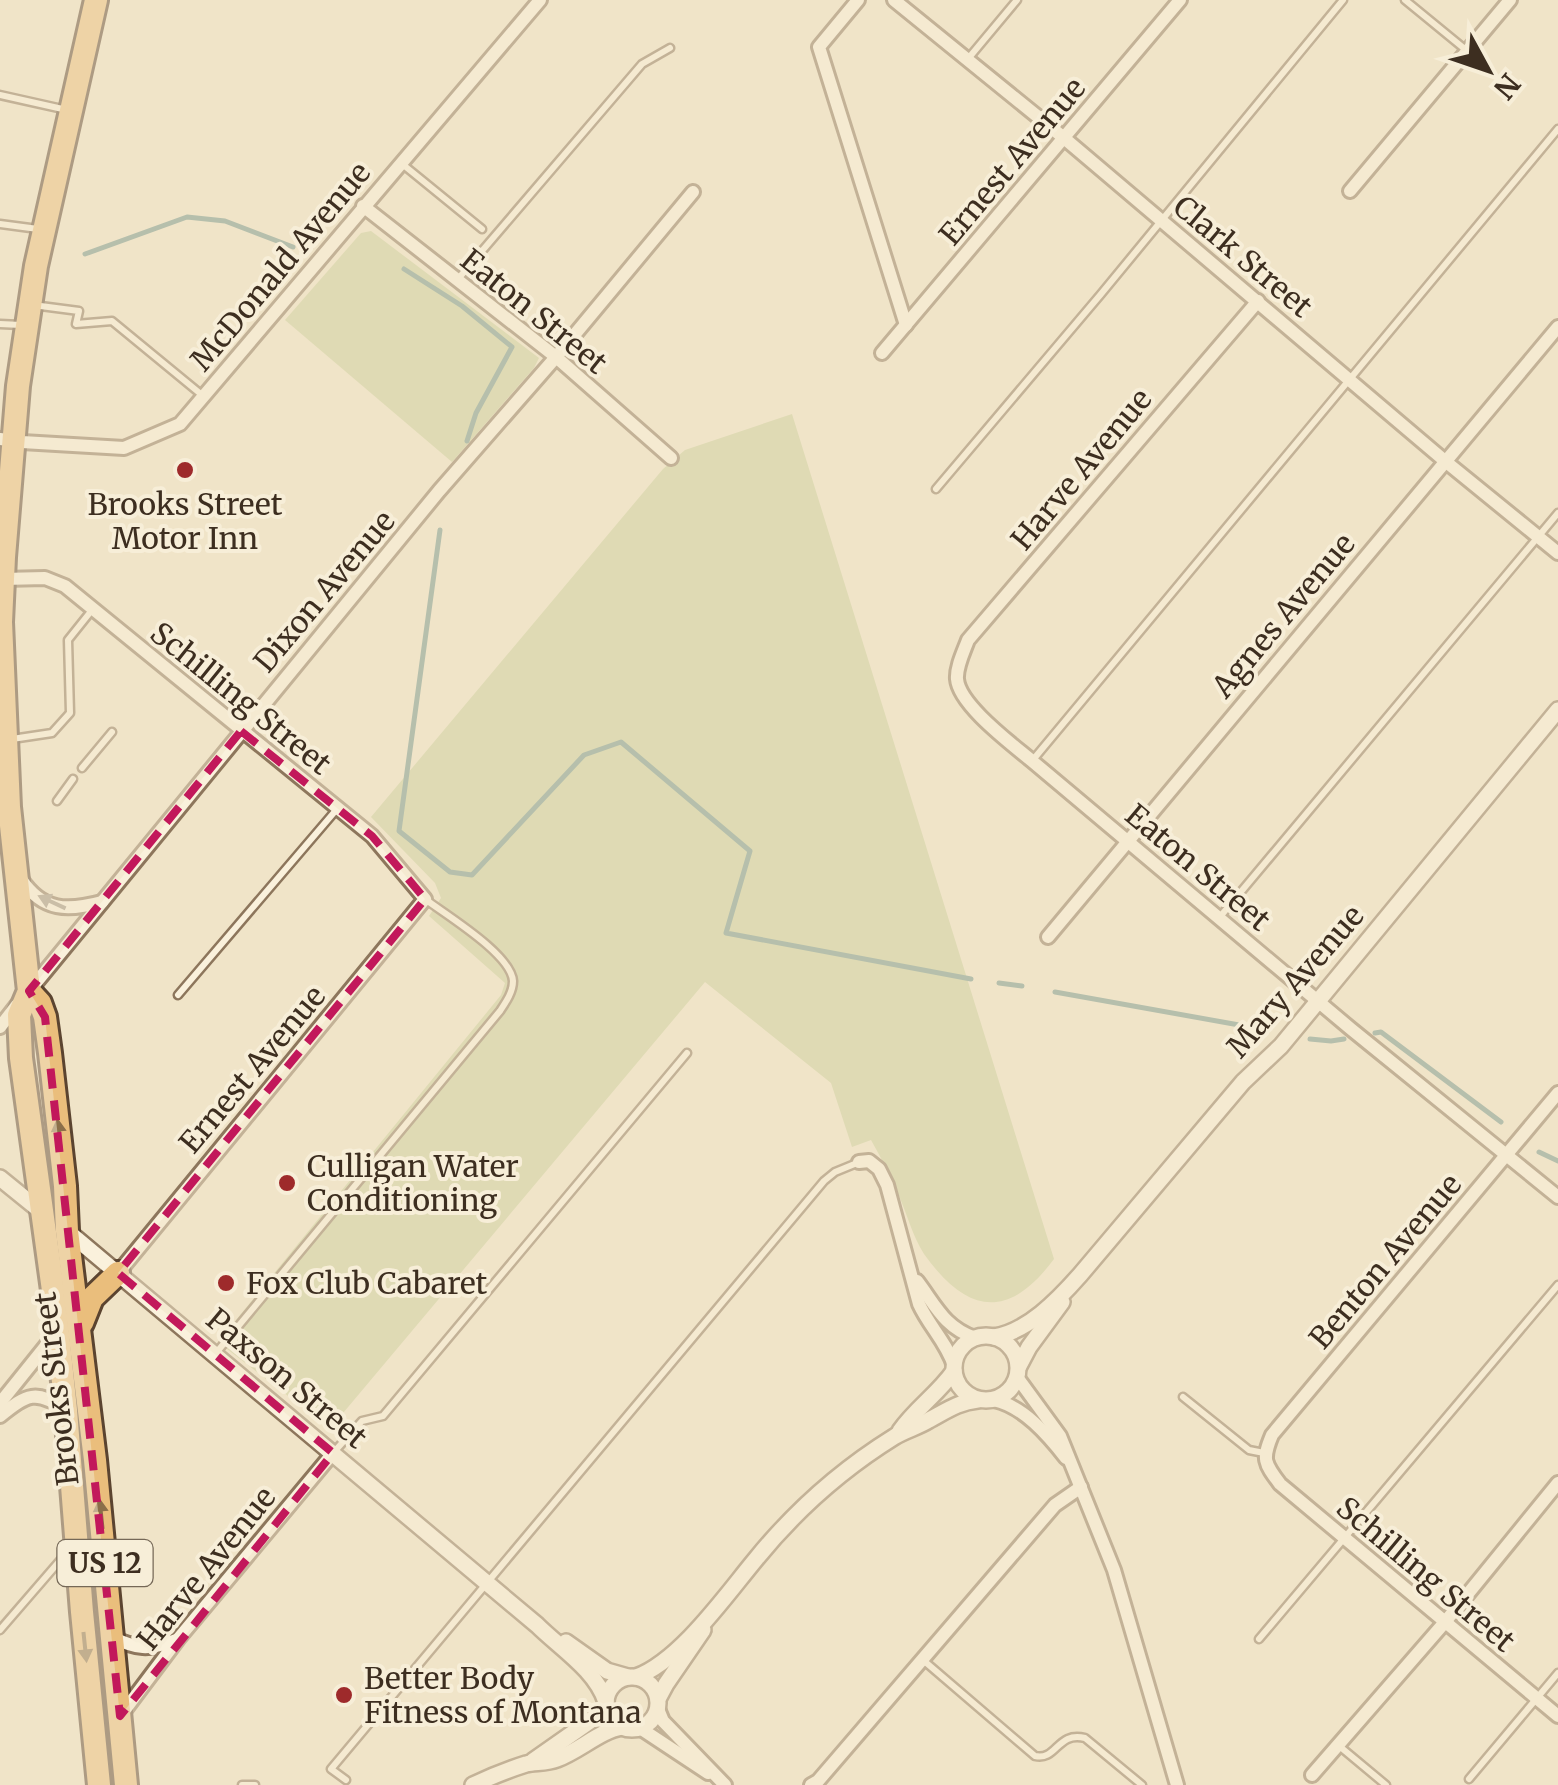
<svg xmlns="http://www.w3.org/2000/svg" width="1558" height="1785" viewBox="0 0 1558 1785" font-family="Merriweather,serif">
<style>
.green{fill:#c9cf9b}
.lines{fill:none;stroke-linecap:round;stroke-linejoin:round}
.stream{stroke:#6f938a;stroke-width:5}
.service-casing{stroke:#8d765c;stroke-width:11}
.minor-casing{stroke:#8d765c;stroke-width:18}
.tertiary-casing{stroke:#8d765c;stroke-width:20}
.trunk-casing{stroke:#5b4430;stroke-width:28}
.service{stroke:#faf1dc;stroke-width:6}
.minor{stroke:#faf1dc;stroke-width:12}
.tertiary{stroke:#faf1dc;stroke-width:15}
.trunk{stroke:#eabe7c;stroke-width:22}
.oneway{fill:#9c907e}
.oneway2{fill:#8b6f49}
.marked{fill:none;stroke:#c2185b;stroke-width:8;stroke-dasharray:20 12;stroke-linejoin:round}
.poi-dot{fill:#9e2a2b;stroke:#f7eed8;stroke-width:4}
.labels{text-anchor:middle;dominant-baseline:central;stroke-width:8;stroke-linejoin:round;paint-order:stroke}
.shield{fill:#f7eed8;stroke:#756857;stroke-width:2.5}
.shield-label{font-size:28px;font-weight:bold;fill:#3d2e20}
.street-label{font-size:30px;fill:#3d2e20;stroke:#f7eed8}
.poi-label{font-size:30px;fill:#3d2e20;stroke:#f7eed8;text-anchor:start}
</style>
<rect width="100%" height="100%" fill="#f0e4c8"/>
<!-- green -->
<g class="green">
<path d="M371 231 539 358 534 368 452 462 285 320 361 233Z"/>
<path d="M792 414 1054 1259C1008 1321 967 1314 924 1254 913 1237 907 1214 899 1196 891 1176 881 1158 871 1140L852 1147 831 1083 705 982 333 1425 318 1419 218 1342 501 995 505 983 429 916 441 898 435 883 371 817 663 469 685 450Z"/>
</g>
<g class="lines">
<!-- stream -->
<g class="stream">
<path d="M85 254 187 217 225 221 293 247"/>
<path d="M404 269 462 306 512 347 476 413 467 441"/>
<path d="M440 530 399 831 450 872 472 875 584 755 621 742 750 851 726 933 971 979"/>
<path d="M999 983 1022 986"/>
<path d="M1055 992 1256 1028"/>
<path d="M1375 1033 1381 1032 1501 1122"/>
<path d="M1310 1039 1331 1041 1344 1039"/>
<path d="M1539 1152 1558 1161"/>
</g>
<!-- service casing -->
<g class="service-casing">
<g id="service">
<path d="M1405 0 1466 50"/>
<path d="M967 60 1017 0"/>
<path d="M0 95 67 110"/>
<path d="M401 163 482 229"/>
<path d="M0 224 38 229"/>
<path d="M458 279 642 64 670 48"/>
<path d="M33 305 79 311 76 324 112 321 202 395"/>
<path d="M0 324 21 325"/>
<path d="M936 489 1101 294 1343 0"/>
<path d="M12 739 52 733 70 713 68 640 92 610"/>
<path d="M1032 761 1558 129"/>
<path d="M82 768 112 732"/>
<path d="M57 801 73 779"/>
<path d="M1219 918 1558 513"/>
<path d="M178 995 337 809"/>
<path d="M216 1353 500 1011C506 1002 513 992 513 981 511 954 446 915 425 899"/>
<path d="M1183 1397 1249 1450 1264 1453"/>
<path d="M333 1453 362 1421 383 1416 687 1053"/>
<path d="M0 1630 70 1549"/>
<path d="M1259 1639 1558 1285"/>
<path d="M923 1660 1035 1756C1057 1761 1057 1731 1085 1738L1142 1785"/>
<path d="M1338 1745 1386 1785"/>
<path d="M1469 1779 1558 1673"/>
<path d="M346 1780 331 1769 824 1181 835 1172 857 1163"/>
<path d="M242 1785H255"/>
</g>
</g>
<!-- minor casing -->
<g class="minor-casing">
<g id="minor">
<path d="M858 0 819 47 906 325"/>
<path d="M894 0 1064 138 1445 461 1558 553"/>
<path d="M1350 191 1510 0"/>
<path d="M363 206 556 357 671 458"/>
<path d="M1258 301 968 640C964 651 956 667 957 679 959 705 1012 744 1032 761L1351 1029 1558 1197"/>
<path d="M882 353 1180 0"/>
<path d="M0 439 22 442 124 448 180 424 540 0"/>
<path d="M3 579 45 578 65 586 372 836 425 899 118 1273"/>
<path d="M21 879C43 912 68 911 102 902"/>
<path d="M1048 937 1558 327"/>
<path d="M30 990 439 491 556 357 693 192"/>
<path d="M0 1027 17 1005"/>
<path d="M1558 1093 1272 1435C1262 1459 1264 1463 1280 1484L1558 1716"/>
<path d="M859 1162 869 1161 879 1169 887 1185 919 1304C929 1326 947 1343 954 1366"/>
<path d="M917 1281C936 1306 944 1327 975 1338"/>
<path d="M1017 1377 1060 1436 1114 1570 1177 1785"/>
<path d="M994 1400C1023 1406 1048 1435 1066 1458"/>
<path d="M0 1403 57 1332"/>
<path d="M0 1416C27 1394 36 1389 66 1410"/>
<path d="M111 1637C137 1649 148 1651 176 1640"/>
<path d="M658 1709 663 1721 725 1785"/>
<path d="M121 1715 178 1639 333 1453"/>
<path d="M640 1728 708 1773"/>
<path d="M1312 1775 1445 1622 1558 1483"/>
<path d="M811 1785 818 1781 1055 1505 1081 1487"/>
</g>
</g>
<!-- tertiary casing -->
<g class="tertiary-casing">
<g id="tertiary">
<path d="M0 1178 43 1213"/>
<path d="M66 1230 537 1625C560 1648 596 1670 606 1702"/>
<circle cx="986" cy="1368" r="32"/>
<path d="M994 1337C1027 1332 1058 1300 1080 1275L1243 1082 1281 1046 1558 710"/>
<path d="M1019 1366 1029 1347 1062 1302"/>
<path d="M900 1431C915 1409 938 1394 954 1371"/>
<path d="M566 1642 607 1671 628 1677"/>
<circle cx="632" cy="1703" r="26"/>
<path d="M636 1677C680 1661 726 1595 756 1559 795 1511 841 1470 894 1437 905 1430 918 1427 929 1420 946 1411 958 1402 978 1400"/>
<path d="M658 1699 666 1684 703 1630"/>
<path d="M533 1761 600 1714 606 1707"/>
<path d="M473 1785C490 1777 507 1770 526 1764 536 1762 547 1763 557 1759 579 1751 601 1730 622 1727"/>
</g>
</g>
<!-- trunk casing -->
<g class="trunk-casing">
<g id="trunk">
<path d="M96 0 36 266 18 386 4 557 1 622 9 807 29 991 19 1015 21 1058 55 1305 66 1410 82 1612 99 1785"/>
<path d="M29 991 40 1003 45 1017 50 1053 65 1186 67 1231 95 1460 126 1785"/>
<path d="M82 1323 92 1298 118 1273"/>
</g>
</g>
<!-- service -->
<use href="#service" class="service"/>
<!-- minor -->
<use href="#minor" class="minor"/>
<!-- tertiary -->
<use href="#tertiary" class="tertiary"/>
<!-- trunk -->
<use href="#trunk" class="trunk"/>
</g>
<!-- one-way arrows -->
<defs><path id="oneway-solid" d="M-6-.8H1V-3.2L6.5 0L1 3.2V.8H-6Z" transform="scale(2.5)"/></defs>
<use class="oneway" href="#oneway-solid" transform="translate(52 902) rotate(-155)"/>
<g class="oneway2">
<use href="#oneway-solid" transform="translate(59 1134) rotate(-96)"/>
<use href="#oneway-solid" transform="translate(101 1514) rotate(-96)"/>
<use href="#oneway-solid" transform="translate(85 1647) rotate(84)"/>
</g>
<!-- marked area -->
<path d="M0 0H1558V1785H0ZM241 731 372 836 425 899 118 1273 333 1453 120 1716 45 1017 29 991Z" fill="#f0e4c8" fill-opacity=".55" fill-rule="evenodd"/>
<path class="marked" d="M241 731 372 836 425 899 118 1273 333 1453 120 1716 45 1017 29 991Z"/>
<!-- markers -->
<g class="poi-dot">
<circle cx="185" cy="470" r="10"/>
<circle cx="287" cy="1183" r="10"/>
<circle cx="226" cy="1283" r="10"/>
<circle cx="344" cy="1695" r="10"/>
</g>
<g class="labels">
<!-- shield labels -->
<rect class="shield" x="57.5" y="1540" width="95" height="46" rx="8"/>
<g class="shield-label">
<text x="105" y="1563">US 12</text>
</g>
<!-- street labels -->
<g class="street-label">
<text transform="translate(1012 161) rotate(-50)">Ernest Avenue</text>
<text transform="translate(1243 256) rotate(40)">Clark Street</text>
<text transform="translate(280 266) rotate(-50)">McDonald Avenue</text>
<text transform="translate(534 311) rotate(39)">Eaton Street</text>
<text transform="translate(1081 469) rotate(-50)">Harve Avenue</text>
<text transform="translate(324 591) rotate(-50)">Dixon Avenue</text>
<text transform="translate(1283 615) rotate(-50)">Agnes Avenue</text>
<text transform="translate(241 698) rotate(39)">Schilling Street</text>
<text transform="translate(1198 867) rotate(40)">Eaton Street</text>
<text transform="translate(1295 981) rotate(-49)">Mary Avenue</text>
<text transform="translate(252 1069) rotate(-50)">Ernest Avenue</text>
<text transform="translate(1385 1261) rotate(-50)">Benton Avenue</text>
<text transform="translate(287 1378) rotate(40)">Paxson Street</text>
<text transform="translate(56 1389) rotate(-97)">Brooks Street</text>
<text transform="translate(206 1568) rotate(-51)">Harve Avenue</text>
<text transform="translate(1426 1574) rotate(40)">Schilling Street</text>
</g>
<!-- poi labels -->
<g class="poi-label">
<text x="185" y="504" text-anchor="middle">Brooks Street<tspan x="185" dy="34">Motor Inn</tspan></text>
<text x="307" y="1166">Culligan Water<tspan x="307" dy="34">Conditioning</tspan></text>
<text x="246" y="1283">Fox Club Cabaret</text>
<text x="364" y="1678">Better Body<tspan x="364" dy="34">Fitness of Montana</tspan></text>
</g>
</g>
<!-- north arrow -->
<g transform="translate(1488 70) rotate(130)" stroke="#f7eed8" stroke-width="8" paint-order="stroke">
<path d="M0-8L18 38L0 25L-18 38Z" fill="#3d2e20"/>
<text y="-15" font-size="28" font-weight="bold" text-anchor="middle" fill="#3d2e20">N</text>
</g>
</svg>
